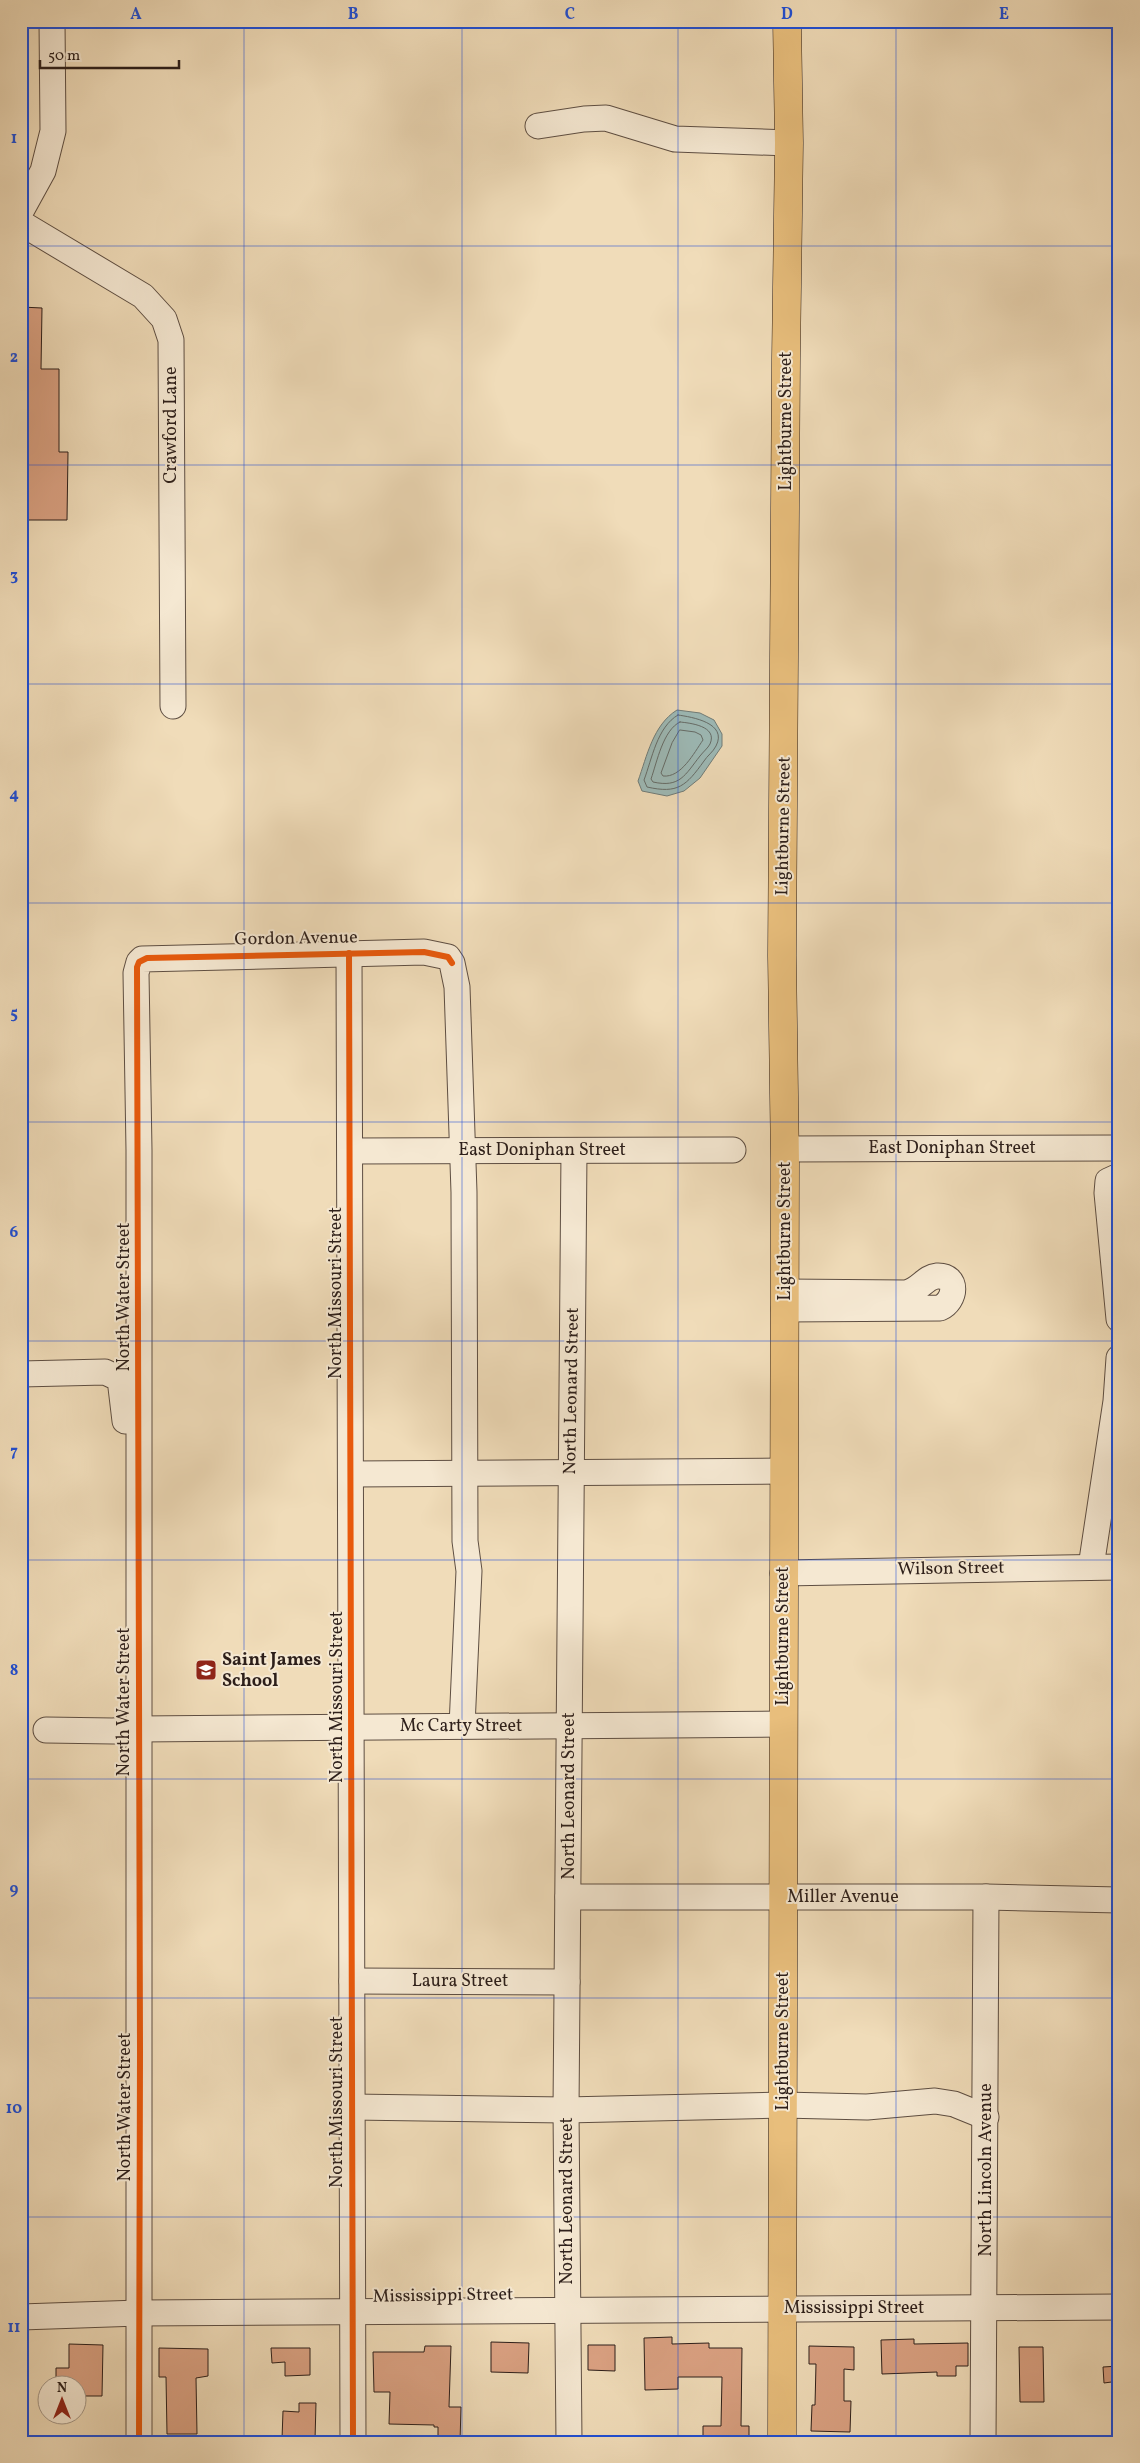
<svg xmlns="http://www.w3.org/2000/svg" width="1140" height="2463" viewBox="0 0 1140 2463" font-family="Vollkorn,serif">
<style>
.water{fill:#9dbab7;stroke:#707c78}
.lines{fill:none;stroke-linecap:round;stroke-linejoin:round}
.shore{stroke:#656c68;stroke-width:1}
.building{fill:#daa182;stroke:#2d1f1a}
.minor-casing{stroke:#5e4e42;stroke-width:27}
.major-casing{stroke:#2d1f1a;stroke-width:29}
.minor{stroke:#f5e8d2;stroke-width:25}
.major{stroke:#e8be7c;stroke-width:28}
.cycleway-casing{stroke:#f5e8d2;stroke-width:9}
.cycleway{stroke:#e8590c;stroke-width:6}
.grid{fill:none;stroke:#1d4ed8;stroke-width:1;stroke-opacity:0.55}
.labels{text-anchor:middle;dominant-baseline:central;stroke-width:4;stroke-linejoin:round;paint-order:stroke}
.street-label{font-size:18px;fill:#2d1f1a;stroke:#f5e8d2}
.poi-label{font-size:18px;font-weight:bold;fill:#2d1f1a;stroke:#f5e8d2;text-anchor:start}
.neatline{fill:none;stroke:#1d4ed8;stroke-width:2}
.grid-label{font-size:16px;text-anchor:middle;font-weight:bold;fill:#1d4ed8}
</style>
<rect width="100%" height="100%" fill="#f0dcb9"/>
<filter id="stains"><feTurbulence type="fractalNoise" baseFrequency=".004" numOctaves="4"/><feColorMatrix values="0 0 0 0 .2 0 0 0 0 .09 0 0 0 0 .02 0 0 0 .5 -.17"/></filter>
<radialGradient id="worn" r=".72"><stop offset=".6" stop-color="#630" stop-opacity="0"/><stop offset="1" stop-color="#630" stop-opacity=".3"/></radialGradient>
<!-- water -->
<path class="water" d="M677 710 700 713 714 720 722 734V746L700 778 684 791 667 796 642 791 638 781C647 756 653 725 677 710Z"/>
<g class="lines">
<!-- shore -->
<g class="shore">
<path d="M678 715C692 717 728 723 716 746 713 752 707 756 704 761 686 786 678 794 647 787L644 780C652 759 657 727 678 715Z"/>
<path d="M680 722C690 723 718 726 710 744 708 748 703 752 700 756 685 775 680 788 653 782L651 779C657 762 663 730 680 722Z"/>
<path d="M680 730 695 732 701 735 703 740C694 753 681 778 663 776L661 773 672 743Z"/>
</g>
</g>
<!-- building -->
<g class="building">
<path d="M21 307 42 308 41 369H59V452H68L67 520H28V454H21Z"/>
<path d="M672 2337V2344L709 2343V2348H742L741 2426H749V2442H703V2426H721L722 2377H678V2389L645 2390 644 2338Z"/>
<path d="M914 2339V2344L968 2343V2366H956V2376H937V2372L882 2374 881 2340Z"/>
<path d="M491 2342 529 2343 528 2373 491 2372Z"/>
<path d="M69 2344 103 2345 102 2396H78V2386H56V2368H69Z"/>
<path d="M588 2345H615V2371L588 2370Z"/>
<path d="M425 2346H451L449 2407H461L460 2442H438V2427H434V2425L389 2424 390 2392H374L373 2352H424Z"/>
<path d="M809 2346 854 2347V2370L844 2369V2401H851L850 2432 811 2431 812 2405H815L816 2364H809Z"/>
<path d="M1019 2347H1043L1044 2402H1020Z"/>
<path d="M159 2348 208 2349V2376L196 2378 197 2434H167L166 2377H159Z"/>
<path d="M271 2348H310V2375L285 2376V2362L272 2363Z"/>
<path d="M1119 2366V2381L1104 2383 1103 2367Z"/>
<path d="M299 2403H316L315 2440 282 2439 283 2411 299 2412Z"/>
</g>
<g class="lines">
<!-- minor casing -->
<g class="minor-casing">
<g id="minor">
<path d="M538 126 584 119 606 118 675 139 789 143"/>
<path d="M21 211 43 171 53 131 52 21"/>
<path d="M21 223 143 296 164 319 171 340 173 706"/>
<path d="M349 953 353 2442"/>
<path d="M785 1149 1119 1148"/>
<path d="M351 1151 733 1150"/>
<path d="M1119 1176 1108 1181 1107 1193 1119 1319"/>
<path d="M784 1309 940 1308C956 1301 959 1275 937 1276 925 1277 920 1290 906 1293L785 1292"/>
<path d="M21 1374 105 1372 120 1379 125 1421"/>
<path d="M352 1474 783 1471"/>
<path d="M1091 1567 1116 1401 1119 1358"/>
<path d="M783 1573 1119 1567"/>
<path d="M46 1730 113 1731 139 1729 783 1724"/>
<path d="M568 1897H986L1119 1900"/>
<path d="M352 1981 567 1982"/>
<path d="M352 2107 566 2110 783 2105 867 2107 935 2101 954 2104 986 2117"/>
<path d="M21 2317 139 2313 1119 2307"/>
<path d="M139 2442V1150L136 973 139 962 142 959 424 952 448 957 452 963 457 987 464 1192 465 1541 469 1571 462 1726"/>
<path d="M569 2442 566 2110 574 1151"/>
<path d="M983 2442 986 1897"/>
</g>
</g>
<!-- major casing -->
<g class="major-casing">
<path id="major" d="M782 2442 785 1163 782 956 786 359 789 143 787 21"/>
</g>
<!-- minor -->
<use href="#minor" class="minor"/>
<!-- major -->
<use href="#major" class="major"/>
<!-- cycleway casing -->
<g class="cycleway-casing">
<g id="cycleway">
<path d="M349 953 353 2442"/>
<path d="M139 2442 140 2051 137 967 139 962 147 958 424 952 448 957 452 963"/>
</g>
</g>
<!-- cycleway -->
<use href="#cycleway" class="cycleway"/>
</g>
<!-- grid -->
<path class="grid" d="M244 21V2442M462 21V2442M678 21V2442M896 21V2442M21 246H1119M21 465H1119M21 684H1119M21 903H1119M21 1122H1119M21 1341H1119M21 1560H1119M21 1779H1119M21 1998H1119M21 2217H1119"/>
<!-- icons -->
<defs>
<g id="school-square" transform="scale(1.125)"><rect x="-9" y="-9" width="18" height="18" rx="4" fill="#8f2418" stroke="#f5e8d2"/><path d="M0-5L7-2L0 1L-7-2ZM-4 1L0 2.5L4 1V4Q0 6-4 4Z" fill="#fff"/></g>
</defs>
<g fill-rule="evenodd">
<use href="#school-square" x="206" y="1670"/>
</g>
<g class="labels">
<!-- street labels -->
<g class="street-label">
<text transform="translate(786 421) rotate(-90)">Lightburne Street</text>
<text transform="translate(171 425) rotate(-90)">Crawford Lane</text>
<text transform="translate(784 826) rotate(-89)">Lightburne Street</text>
<text transform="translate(296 939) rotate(-1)">Gordon Avenue</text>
<text x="952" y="1148">East Doniphan Street</text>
<text x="542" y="1150">East Doniphan Street</text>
<text transform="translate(785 1231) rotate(-90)">Lightburne Street</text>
<text transform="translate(336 1293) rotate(-90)">North Missouri Street</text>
<text transform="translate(124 1297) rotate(-90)">North Water Street</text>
<text transform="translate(572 1391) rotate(-89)">North Leonard Street</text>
<text transform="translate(951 1569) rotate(-1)">Wilson Street</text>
<text transform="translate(783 1636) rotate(-90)">Lightburne Street</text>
<text transform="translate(337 1697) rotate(-90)">North Missouri Street</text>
<text transform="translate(124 1702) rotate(-90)">North Water Street</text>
<text x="461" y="1726">Mc Carty Street</text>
<text transform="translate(569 1796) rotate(-90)">North Leonard Street</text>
<text x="843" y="1897">Miller Avenue</text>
<text x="460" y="1981">Laura Street</text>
<text transform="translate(783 2041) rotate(-90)">Lightburne Street</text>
<text transform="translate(337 2102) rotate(-90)">North Missouri Street</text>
<text transform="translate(125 2107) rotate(-90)">North Water Street</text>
<text transform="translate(986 2170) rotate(-90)">North Lincoln Avenue</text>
<text transform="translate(567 2201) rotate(-90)">North Leonard Street</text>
<text transform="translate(443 2296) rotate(-1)">Mississippi Street</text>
<text x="854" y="2308">Mississippi Street</text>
</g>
<!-- poi labels -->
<g class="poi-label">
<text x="222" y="1660">Saint James<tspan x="222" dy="21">School</tspan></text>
</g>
</g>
<!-- margin -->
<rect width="1140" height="2463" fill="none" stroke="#f0dcb9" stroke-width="55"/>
<!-- north arrow -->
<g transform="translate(62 2400)"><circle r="24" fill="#f5e8d2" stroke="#a59888"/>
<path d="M0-4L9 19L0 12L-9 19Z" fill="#8f2418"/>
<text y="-8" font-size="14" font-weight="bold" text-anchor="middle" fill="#2d1f1a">N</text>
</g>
<!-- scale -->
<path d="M40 60v8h139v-8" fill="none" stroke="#2d1f1a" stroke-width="2.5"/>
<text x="48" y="60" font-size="15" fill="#2d1f1a" stroke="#f5e8d2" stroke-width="4" paint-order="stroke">50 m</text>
<rect x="28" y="28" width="1084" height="2408" class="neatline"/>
<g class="grid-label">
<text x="136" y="19">A</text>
<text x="353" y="19">B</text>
<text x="570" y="19">C</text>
<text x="787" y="19">D</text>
<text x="1004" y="19">E</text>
<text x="14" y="143">1</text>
<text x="14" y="362">2</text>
<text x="14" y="580">3</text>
<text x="14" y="799">4</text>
<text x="14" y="1018">5</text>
<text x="14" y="1237">6</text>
<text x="14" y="1456">7</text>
<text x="14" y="1675">8</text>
<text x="14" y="1894">9</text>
<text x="14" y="2113">10</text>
<text x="14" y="2332">11</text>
</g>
<rect width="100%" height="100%" filter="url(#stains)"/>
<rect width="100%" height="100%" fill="url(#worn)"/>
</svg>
